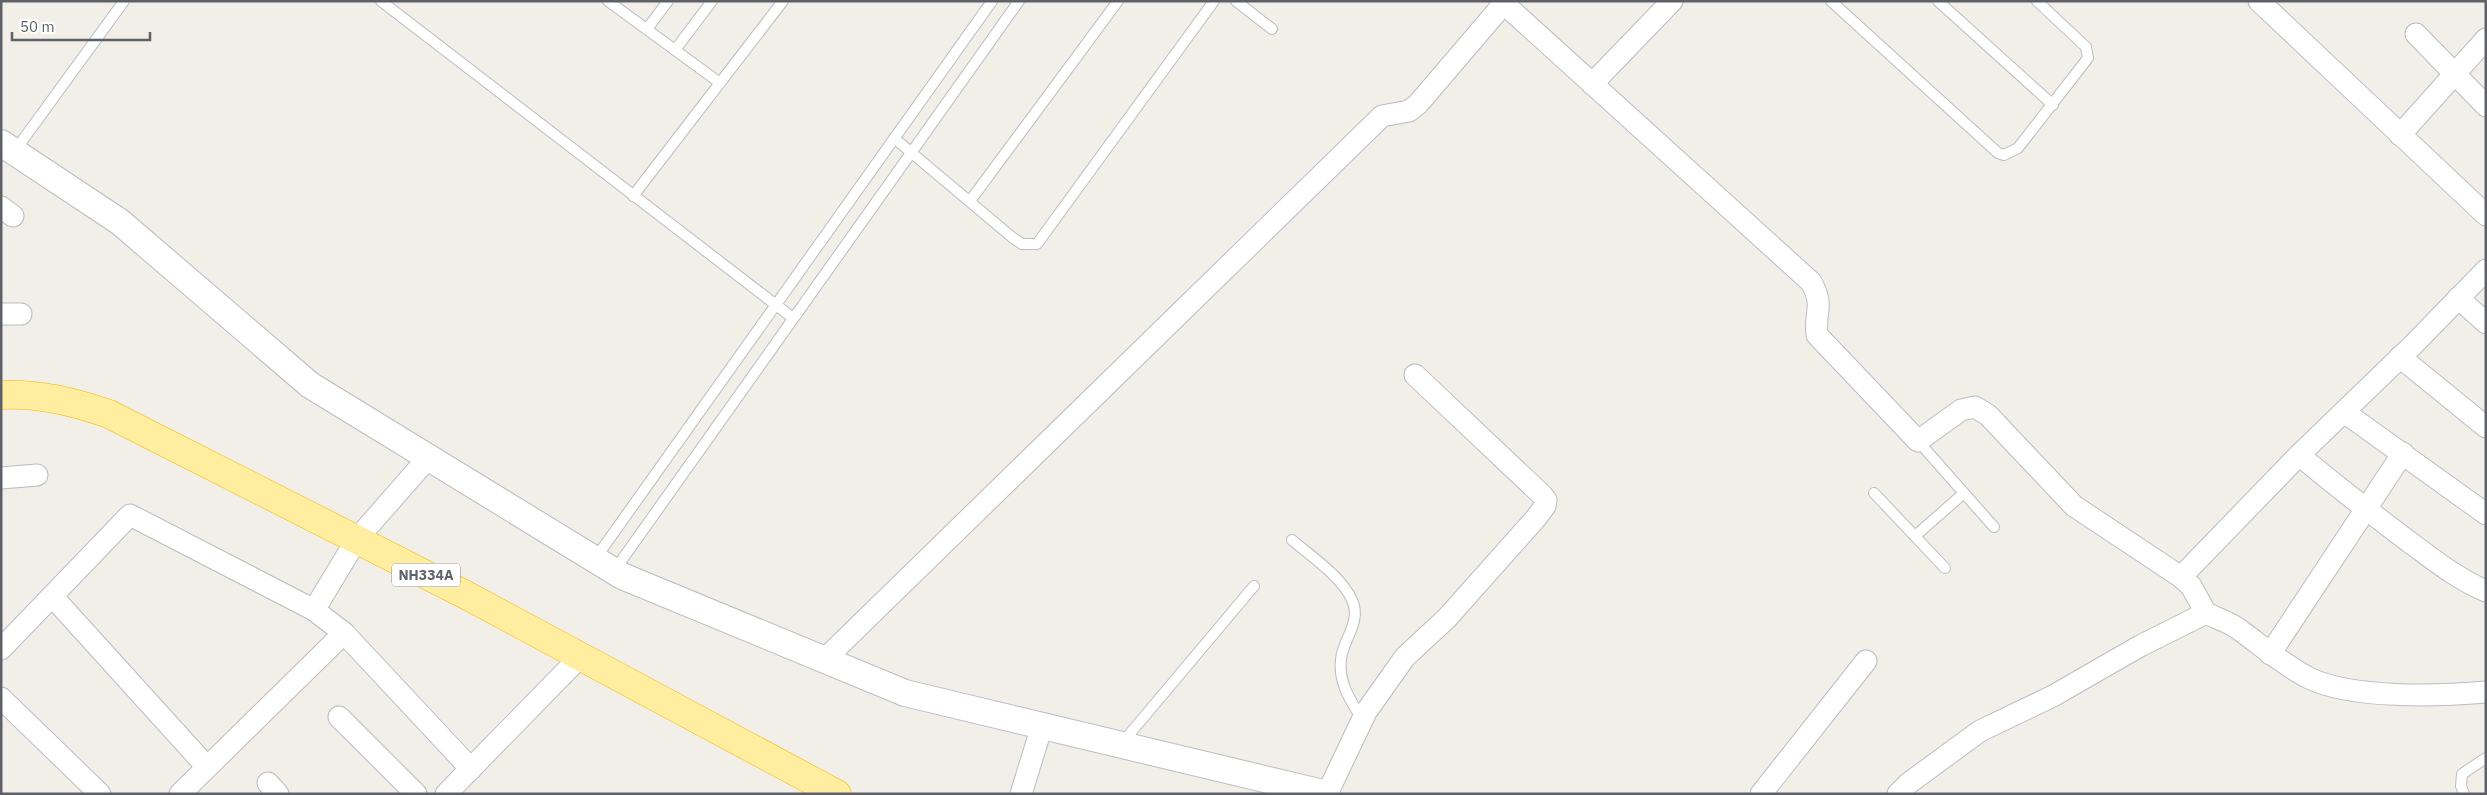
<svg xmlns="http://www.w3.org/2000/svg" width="2487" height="795" viewBox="0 0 2487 795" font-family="'IBM Plex Sans',sans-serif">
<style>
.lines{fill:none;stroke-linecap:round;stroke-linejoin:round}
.service-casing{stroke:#b9bcc1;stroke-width:12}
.minor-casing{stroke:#b9bcc1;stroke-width:23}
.tertiary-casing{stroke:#b9bcc1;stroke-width:28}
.trunk-casing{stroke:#f8b400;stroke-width:29}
.service{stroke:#fff;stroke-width:10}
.minor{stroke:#fff;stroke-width:21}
.tertiary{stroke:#fff;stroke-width:26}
.trunk{stroke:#ffee9f;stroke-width:28}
.labels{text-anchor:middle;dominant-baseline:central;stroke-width:4;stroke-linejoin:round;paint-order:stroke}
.shield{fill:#fff;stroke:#8e9195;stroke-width:1}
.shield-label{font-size:14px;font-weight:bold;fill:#5e6268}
</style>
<rect width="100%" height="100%" fill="#f1efe7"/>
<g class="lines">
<!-- service casing -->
<g class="service-casing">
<g id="service">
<path d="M381 1 793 318"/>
<path d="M608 1 720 83"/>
<path d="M1236 1 1272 29"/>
<path d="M1831 1 1998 153 2004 155 2018 148 2088 58 2086 47 2037 1"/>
<path d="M1938 1 2053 105"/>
<path d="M647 29 668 1"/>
<path d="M675 50 712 1"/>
<path d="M894 138 1013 238 1022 244H1037L1214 1"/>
<path d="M14 152 124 1"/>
<path d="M633 196 783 1"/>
<path d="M970 201 1118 1"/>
<path d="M1918 441 1994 527"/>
<path d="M1874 493 1945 568"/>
<path d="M1915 536 1964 493"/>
<path d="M1292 540C1312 557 1341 576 1352 600 1362 622 1343 639 1341 659 1338 682 1350 700 1362 719"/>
<path d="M595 559 992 1"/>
<path d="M614 571 1019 1"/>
<path d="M1122 743 1254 586"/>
<path d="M2464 794 2461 786 2462 774 2486 758"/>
</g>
</g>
<!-- minor casing -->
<g class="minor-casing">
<g id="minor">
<path d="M1501 1 1811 282C1825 307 1814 311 1817 335L1918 441 1961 410 1975 407 1988 415 2074 506 2181 577 2191 586 2206 613"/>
<path d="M2259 1 2486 215"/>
<path d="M2416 34 2486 106"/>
<path d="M1592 84 1672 1"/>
<path d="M2400 135 2486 39"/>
<path d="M1 207 13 216"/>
<path d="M2458 298 2486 323"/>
<path d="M1 314H21"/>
<path d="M2400 357 2486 427"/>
<path d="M2344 412 2486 514"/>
<path d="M2299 455C2335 485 2371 513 2408 541 2433 559 2457 579 2486 591"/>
<path d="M1 478 37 475"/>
<path d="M2181 577 2299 455 2413 345 2486 270"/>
<path d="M52 596 207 767"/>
<path d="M314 610 357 539 428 458"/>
<path d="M344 633 471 769"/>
<path d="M1 649 130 515 314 610 344 633 180 794"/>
<path d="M2270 654 2403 453"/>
<path d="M824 660 1382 116 1409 111 1418 104 1506 1"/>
<path d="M1 698 100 794"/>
<path d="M339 717 416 794"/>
<path d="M268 783 278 794"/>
<path d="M446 794 581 656"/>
<path d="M1021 794 1042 726"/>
<path d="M1327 794 1366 712 1405 657 1447 618 1536 518 1545 506 1546 500 1542 495 1415 375"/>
<path d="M1761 794 1866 661"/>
<path d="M1898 794 1909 783 1980 731 2053 696 2140 646 2206 613C2216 618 2228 622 2237 628 2261 645 2283 665 2309 678 2352 699 2438 696 2486 692"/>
</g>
</g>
<!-- tertiary casing -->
<g class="tertiary-casing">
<path id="tertiary" d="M1 143 120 222 310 385 622 576 905 693 1327 794"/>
</g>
<!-- trunk casing -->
<g class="trunk-casing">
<path id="trunk" d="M1 395C39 393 74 402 109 414L464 594 837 794"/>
</g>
<!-- service -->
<use href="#service" class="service"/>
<!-- minor -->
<use href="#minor" class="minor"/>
<!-- tertiary -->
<use href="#tertiary" class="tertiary"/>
<!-- trunk -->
<use href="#trunk" class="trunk"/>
</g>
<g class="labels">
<!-- shield labels -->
<rect class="shield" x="392" y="563.5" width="68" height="23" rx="4"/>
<g class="shield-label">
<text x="426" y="575">NH334A</text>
</g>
</g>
<!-- border -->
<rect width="2487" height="795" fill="none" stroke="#5e6268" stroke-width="5"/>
<!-- scale -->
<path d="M12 32v8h138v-8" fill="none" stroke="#5e6268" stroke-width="2.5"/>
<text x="20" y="32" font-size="15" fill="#5e6268" stroke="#ffffff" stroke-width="4" paint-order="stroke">50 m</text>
</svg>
